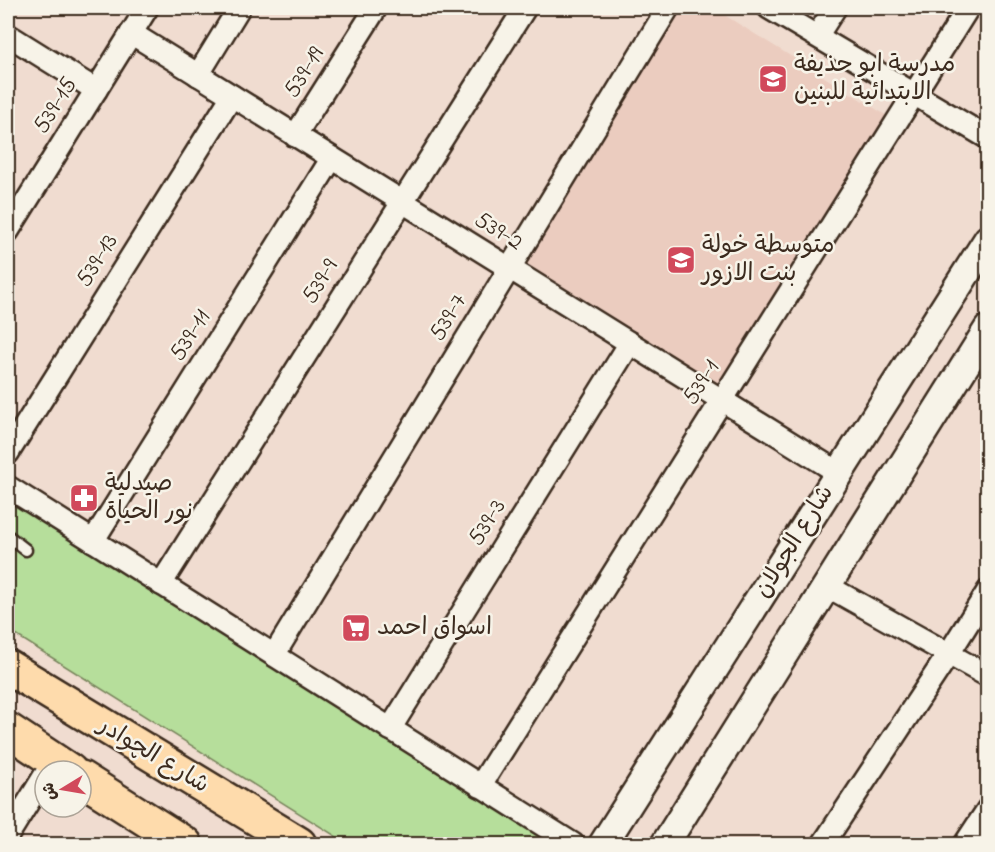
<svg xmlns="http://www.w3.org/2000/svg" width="995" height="852" viewBox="0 0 995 852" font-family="'Indie Flower','Playpen Sans Arabic',sans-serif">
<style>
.built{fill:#ebccbf}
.green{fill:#b6de9b;stroke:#78845c;stroke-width:1.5}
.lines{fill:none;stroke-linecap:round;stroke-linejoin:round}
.service-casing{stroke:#3b2a1e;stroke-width:15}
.minor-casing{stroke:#3b2a1e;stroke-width:26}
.tertiary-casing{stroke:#3b2a1e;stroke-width:32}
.primary-casing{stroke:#3b2a1e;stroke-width:38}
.service{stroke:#f7f3e8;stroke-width:10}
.minor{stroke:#f7f3e8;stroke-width:21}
.tertiary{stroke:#f7f3e8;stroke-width:27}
.primary{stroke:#fedbac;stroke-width:33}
.labels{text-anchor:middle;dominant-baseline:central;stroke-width:5;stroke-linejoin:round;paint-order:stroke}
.poi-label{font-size:24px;fill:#3b2a1e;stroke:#f7f3e8;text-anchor:start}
.street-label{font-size:24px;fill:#3b2a1e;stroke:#f7f3e8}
</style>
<rect width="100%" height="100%" fill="#f0dcd0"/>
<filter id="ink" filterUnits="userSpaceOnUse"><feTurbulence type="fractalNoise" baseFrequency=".0167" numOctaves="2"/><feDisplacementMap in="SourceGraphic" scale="12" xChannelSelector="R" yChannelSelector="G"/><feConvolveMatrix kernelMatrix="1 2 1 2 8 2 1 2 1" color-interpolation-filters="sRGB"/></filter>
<g filter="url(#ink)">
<!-- built -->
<path class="built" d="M674 8H713L892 119 724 388 518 260Z"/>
<!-- green -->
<path class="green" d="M8 500 553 844H348L8 630Z"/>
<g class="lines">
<!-- service casing -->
<g class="service-casing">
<path id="service" d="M8 536 26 550"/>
</g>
<!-- minor casing -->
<g class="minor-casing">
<g id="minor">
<path d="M769 8 988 138"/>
<path d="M131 33 839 473"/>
<path d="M8 35 96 90"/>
<path d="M817 36 835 8"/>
<path d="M198 75 239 8"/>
<path d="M295 136 376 8"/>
<path d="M8 231 147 8"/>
<path d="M8 453 232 96"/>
<path d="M8 487 573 844"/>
<path d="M93 541 332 158"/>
<path d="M161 584 525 8"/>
<path d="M827 586 988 676"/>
<path d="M274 655 668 8"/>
<path d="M390 729 630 343"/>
<path d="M480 786 968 8"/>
<path d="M8 835 45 775"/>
<path d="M823 844 948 655 988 591"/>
<path d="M965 844 988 809"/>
</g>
</g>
<!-- tertiary casing -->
<g class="tertiary-casing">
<g id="tertiary">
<path d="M603 844 988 239"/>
<path d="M665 844 988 329"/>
</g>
</g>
<!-- primary casing -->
<g class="primary-casing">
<g id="primary">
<path d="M8 667 299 844"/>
<path d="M8 730 70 771"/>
<path d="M81 778 185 844"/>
</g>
</g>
<!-- service -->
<use href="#service" class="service"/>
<!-- minor -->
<use href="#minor" class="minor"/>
<!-- tertiary -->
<use href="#tertiary" class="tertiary"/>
<!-- primary -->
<use href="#primary" class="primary"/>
</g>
</g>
<!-- icons -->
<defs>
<g id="school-square" transform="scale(1.5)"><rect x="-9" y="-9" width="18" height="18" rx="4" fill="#d1495b" stroke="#f7f3e8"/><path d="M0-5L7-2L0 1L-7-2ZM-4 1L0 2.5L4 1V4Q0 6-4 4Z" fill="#fff"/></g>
<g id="pharmacy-square" transform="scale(1.5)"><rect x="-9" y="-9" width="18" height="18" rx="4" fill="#d1495b" stroke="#f7f3e8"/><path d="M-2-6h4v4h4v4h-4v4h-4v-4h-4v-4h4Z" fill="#fff"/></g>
<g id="supermarket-square" transform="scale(1.5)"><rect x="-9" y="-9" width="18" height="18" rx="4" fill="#d1495b" stroke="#f7f3e8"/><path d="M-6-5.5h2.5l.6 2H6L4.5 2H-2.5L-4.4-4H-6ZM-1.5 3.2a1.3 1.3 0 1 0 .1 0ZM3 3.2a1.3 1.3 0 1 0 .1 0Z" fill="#fff"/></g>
</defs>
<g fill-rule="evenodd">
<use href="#school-square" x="773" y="79"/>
<use href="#school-square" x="681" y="260"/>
<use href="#pharmacy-square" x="84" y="498"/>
<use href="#supermarket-square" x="356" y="628"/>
</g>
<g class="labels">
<!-- poi labels -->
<g class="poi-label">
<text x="794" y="65">مدرسة ابو حذيفة<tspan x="794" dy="28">الابتدائية للبنين</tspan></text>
<text x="702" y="246">متوسطة خولة<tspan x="702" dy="28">بنت الازور</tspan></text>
<text x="105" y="484">صيدلية<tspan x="105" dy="28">نور الحياة</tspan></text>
<text x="377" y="628">اسواق احمد</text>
</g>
<!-- street labels -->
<g class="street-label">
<text transform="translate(305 73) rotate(-58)">539-19</text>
<text transform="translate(56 106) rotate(-58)">539-15</text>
<text transform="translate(498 232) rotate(32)">539-2</text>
<text transform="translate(98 261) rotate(-58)">539-13</text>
<text transform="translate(321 282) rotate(-58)">539-9</text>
<text transform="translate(449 318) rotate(-59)">539-7</text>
<text transform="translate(191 336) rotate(-58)">539-11</text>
<text transform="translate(702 383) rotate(-58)">539-1</text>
<text transform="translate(488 523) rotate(-58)">539-3</text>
<text transform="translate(795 542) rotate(-58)">شارع الجولان</text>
<text transform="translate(153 756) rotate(31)">شارع الچوادر</text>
</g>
</g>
<!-- margin -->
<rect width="995" height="852" fill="none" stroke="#f7f3e8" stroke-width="30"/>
<rect x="15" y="15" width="965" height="822" fill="none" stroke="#3b2a1e" stroke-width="2" filter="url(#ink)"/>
<!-- north arrow -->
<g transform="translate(63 789) rotate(259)"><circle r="28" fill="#f7f3e8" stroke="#aca397" stroke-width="1.5"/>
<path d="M0-4.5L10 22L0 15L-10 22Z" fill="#d1495b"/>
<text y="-9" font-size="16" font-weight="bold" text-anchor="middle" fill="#3b2a1e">ش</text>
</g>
</svg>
